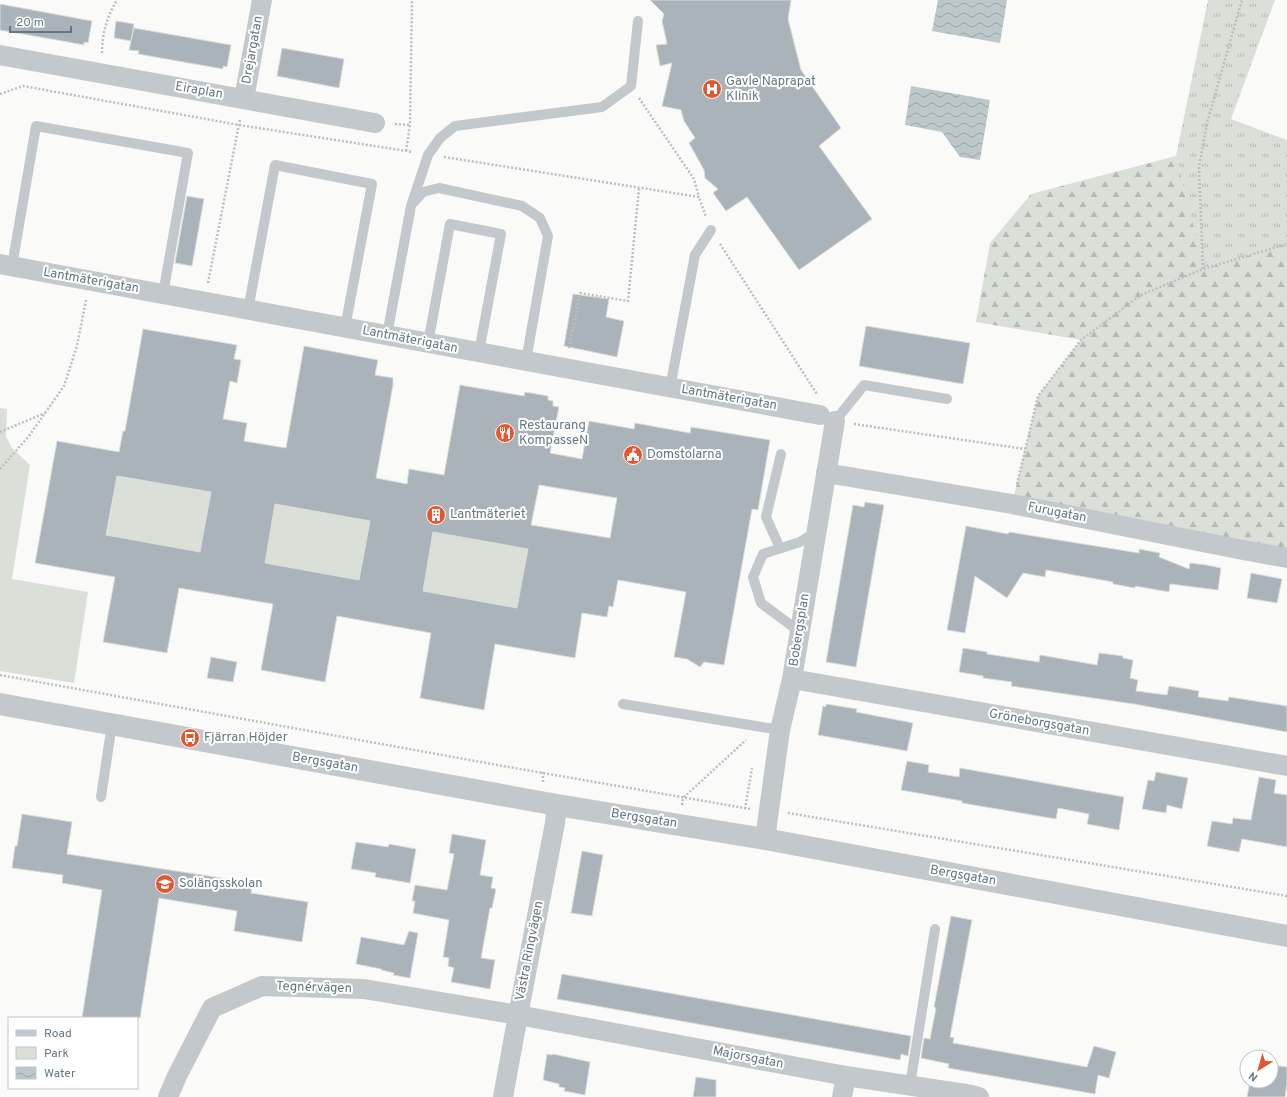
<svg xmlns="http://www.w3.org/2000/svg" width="1287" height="1097" viewBox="0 0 1287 1097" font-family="Overpass,sans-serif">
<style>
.grass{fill:url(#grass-tufts)}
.forest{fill:url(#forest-firs)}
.green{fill:#dadfd7}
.water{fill:url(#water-waves)}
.building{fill:#aab3b9;stroke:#dcdcda;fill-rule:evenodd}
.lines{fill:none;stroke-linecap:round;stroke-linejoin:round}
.path{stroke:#bbbfc2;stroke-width:2.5;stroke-dasharray:2 2;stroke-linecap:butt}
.service{stroke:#c3c8cc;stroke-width:10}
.minor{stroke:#c3c8cc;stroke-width:20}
.tertiary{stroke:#c3c8cc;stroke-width:22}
.labels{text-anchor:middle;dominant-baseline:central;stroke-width:4;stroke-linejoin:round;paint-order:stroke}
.street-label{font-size:13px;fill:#657683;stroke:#fff}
.poi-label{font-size:13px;fill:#657683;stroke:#fff;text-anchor:start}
</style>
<defs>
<pattern id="grass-tufts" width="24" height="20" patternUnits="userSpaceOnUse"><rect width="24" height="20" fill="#dadfd7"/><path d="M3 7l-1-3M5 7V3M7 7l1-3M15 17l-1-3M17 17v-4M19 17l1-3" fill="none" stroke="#b4b9b4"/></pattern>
<pattern id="forest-firs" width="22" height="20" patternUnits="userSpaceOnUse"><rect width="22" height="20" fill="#dadfd7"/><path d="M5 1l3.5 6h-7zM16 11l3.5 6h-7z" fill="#b4b9b4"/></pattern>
<pattern id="water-waves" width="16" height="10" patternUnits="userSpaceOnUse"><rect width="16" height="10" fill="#bbc7cb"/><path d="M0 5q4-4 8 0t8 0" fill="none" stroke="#9ca6aa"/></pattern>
</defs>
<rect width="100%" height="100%" fill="#fafaf8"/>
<!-- grass -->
<path class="grass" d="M1208 0H1275L1231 119 1287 140V244L1203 269 1176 156Z"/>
<!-- forest -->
<path class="forest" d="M1176 156 1204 269 1287 244V555L1012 504 1038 396 1081 340 976 322 990 243 1031 194Z"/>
<!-- green -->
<g class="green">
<path d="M0 408 7 409 6 437 12 448 30 465 12 579 88 592 74 683 0 671Z"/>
<path d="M117 476 211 492 198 567 104 551Z"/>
<path d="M275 504 370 521 356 595 344 577 280 566 262 578Z"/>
<path d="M433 532 528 549 515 623 502 605 439 594 420 607Z"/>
</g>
<!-- water -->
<g class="water">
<path d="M938 0H1007L1000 43 932 31Z"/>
<path d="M911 86 990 100 980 160 960 157 942 132 905 125Z"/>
</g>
<!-- building -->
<g class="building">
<path d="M650 0H791L788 19 801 70 841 128 819 146 872 219 799 270 747 197 726 211 713 193 718 189 705 178 704 170 689 143 695 138 684 121 681 110 662 106 672 63 660 66 656 45 667 44 662 21 664 14Z"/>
<path d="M0 4 92 21 88 43 84 42V45L68 42 0 30Z"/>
<path d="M116 21 134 24 131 41 114 38Z"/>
<path d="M134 28 231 45 227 67 223 66V69L138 54 139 51 129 50Z"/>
<path d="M282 48 344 59 339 88 277 76Z"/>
<path d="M187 196 204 199 192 266 175 263Z"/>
<path d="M573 294 609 299 606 317 624 321 617 357 564 346Z"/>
<path d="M866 326 970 343 963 384 859 366Z"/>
<path d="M143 329 237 345 234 359 241 360 237 383 230 381 223 419 247 423 244 441 286 448 304 346 378 360 375 375 393 378V385L376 478 407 484 409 469 444 475 460 385 524 396 525 392 548 396V400L553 401V406L559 407 550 453 582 459 589 421 634 429 635 423 690 433 691 427 770 440 758 510 752 509 724 665 704 662 700 667 687 659 674 657 686 592 618 580 613 607 609 606 607 617 582 613 575 658 495 644 484 710 420 698 431 633 337 616 325 682 261 670 273 604 179 588 167 653 103 642 115 577 35 563 57 441 119 452 123 431H125ZM117 476 211 492 200 552 106 535ZM539 485 617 498 610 538 531 525ZM275 504 370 521 359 580 265 563ZM433 532 528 549 517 608 423 591Z"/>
<path d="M865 502 884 505 856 667 826 662 853 505 864 507Z"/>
<path d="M966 526 1008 534 1009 532 1139 553V549L1160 553 1159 557 1189 569 1190 563 1206 565 1221 568 1218 590 1170 584 1169 592 1135 586V588L1113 584V582L1046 570 1045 577 1023 573 1007 598 975 576 965 633 947 630Z"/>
<path d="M1251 573 1282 579 1277 603 1247 598Z"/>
<path d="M963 648 987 652V654L1039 662 1040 655 1097 665 1099 653 1123 656V658L1133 660 1130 678 1138 680 1136 691 1167 695 1169 686 1199 691 1198 697 1228 701 1229 697 1287 706V732L1134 704 1011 686 1012 682 983 678V676L959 672Z"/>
<path d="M211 657 237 662 233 682 207 678Z"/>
<path d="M826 704 857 709 856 712 913 723 907 751 818 735 823 706 826 707Z"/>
<path d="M907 761 929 765 928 772 959 777 960 768 1124 797 1119 830 1087 824 1089 814 1058 808 1056 819 962 803V801L901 790Z"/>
<path d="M1156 772 1188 778 1182 809 1167 805 1166 813 1142 809 1148 780 1154 781Z"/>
<path d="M1259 777 1276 780 1274 793 1287 795V847L1242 839 1239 852 1207 846 1212 821 1232 824 1233 818 1251 820Z"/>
<path d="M22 814 72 822 67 854 253 883 251 893 308 902 302 942 234 931 237 911 159 898 140 1018H82L102 890 62 883 63 875 12 868 15 846H17Z"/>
<path d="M452 834 486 840 480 875 493 877 491 888 496 889 492 908H490L481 958 495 960 490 989 451 982 454 968 448 966 449 958 443 957 449 920 413 913 415 901H412L415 885 447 890 454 854 449 853Z"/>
<path d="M356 842 388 847 389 844 416 849 410 883 375 877 376 873 351 869Z"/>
<path d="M582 851 603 855 592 916 571 913Z"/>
<path d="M951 916 972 920 950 1037 954 1038 953 1043 1087 1067 1094 1046 1116 1052 1109 1078 1098 1075 1095 1094 948 1068 949 1064 921 1058 924 1038 930 1039 936 1008 934 1007Z"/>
<path d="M409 931 418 933 410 978 393 975 394 973 382 970 381 969 356 964 361 937 404 945Z"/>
<path d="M562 974 911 1036 908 1056 901 1054 900 1060 557 999Z"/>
<path d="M547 1054 552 1055 553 1054 590 1062 585 1095 564 1091 565 1088 559 1087V1084L543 1080Z"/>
<path d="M1271 1065 1287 1067V1084L1285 1097H1247L1250 1081H1271Z"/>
<path d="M696 1077 716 1080V1097H693Z"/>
</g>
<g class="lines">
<!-- path -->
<g class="path">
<path d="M102 53C102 34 107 16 117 0"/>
<path d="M0 94 23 86 239 125 413 152"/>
<path d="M639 98 694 179 699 197"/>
<path d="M395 124 410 125"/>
<path d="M406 151 410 125 412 0"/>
<path d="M444 157 699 197 706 217"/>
<path d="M720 244 817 394"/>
<path d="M1203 269 1199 167 1207 123 1242 0"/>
<path d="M208 283 240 119"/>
<path d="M569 348 580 293 628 301 639 189"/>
<path d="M854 424 1025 449"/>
<path d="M0 432 45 413"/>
<path d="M0 469 29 436 64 386 77 346 86 300"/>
<path d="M1017 484 1038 396 1081 340 1141 295 1203 269 1287 244"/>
<path d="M0 675 503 766 750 809"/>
<path d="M543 782V772"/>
<path d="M682 805 683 798 746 740"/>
<path d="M745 809 752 768"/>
<path d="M788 813 1287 896"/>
</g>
<!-- service -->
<g class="service">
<path d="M414 202 423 192 439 188 522 206 540 218 548 236 526 361"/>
<path d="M12 266 36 126 188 153 163 294"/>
<path d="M248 310 275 165 372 184 345 328"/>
<path d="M387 335 411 206 428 155 440 138 455 126 602 107 631 86 638 21"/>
<path d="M428 343 450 224 501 234 479 352"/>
<path d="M670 388 695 255 711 230"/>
<path d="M835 421 864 385 947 399"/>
<path d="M780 548 766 517 781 454"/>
<path d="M800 632 761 603 753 577 763 554 800 542 816 532"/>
<path d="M623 704 780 730"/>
<path d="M101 797 112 724"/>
<path d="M910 1085 935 929"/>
</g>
<!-- minor -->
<g class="minor">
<path d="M0 55 375 123"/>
<path d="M244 99 262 0"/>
<path d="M0 264 820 415"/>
<path d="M826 473 1012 504 1243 550 1287 558"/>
<path d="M792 679 1287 766"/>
<path d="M765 839 780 730 792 679 835 421"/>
<path d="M168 1097 177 1076 212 1008 262 986 364 989 518 1015 846 1076 972 1095 979 1097"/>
<path d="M503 1097 518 1015 555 823 557 805"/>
<path d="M842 1097 846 1076"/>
</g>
<!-- tertiary -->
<path class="tertiary" d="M0 704 557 805 765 839 1287 936"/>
</g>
<!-- icons -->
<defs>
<g id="hospital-disc" transform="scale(1)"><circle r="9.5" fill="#e4572e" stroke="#fff"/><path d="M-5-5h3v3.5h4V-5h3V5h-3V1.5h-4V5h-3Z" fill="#fff"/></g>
<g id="restaurant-disc" transform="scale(1)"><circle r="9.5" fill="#e4572e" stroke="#fff"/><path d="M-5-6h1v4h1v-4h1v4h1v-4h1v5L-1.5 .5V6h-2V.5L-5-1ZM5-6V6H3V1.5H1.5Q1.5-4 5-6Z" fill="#fff"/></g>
<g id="civic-disc" transform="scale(1)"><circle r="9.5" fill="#e4572e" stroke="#fff"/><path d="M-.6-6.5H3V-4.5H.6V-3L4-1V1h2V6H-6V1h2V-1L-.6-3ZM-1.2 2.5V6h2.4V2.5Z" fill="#fff"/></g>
<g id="building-disc" transform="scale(1)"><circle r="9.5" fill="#e4572e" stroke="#fff"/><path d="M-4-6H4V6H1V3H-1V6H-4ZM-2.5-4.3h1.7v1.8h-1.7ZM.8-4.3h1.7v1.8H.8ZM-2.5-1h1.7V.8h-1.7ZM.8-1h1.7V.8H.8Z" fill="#fff"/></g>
<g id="bus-disc" transform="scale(1)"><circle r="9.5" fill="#e4572e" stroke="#fff"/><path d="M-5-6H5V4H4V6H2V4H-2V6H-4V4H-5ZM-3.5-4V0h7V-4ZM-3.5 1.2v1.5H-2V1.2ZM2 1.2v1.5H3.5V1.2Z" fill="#fff"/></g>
<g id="school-disc" transform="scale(1)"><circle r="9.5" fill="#e4572e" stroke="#fff"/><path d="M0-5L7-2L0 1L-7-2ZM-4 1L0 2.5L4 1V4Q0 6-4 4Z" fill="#fff"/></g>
</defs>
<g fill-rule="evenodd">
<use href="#hospital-disc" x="712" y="89"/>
<use href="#restaurant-disc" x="505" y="433"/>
<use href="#civic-disc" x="633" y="455"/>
<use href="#building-disc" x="436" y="515"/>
<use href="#bus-disc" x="190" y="738"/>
<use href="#school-disc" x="165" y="884"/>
</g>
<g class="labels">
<!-- street labels -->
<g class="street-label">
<text transform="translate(253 50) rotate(-80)">Drejargatan</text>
<text transform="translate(199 91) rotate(10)">Eiraplan</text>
<text transform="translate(91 281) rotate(10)">Lantmäterigatan</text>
<text transform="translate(410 340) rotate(11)">Lantmäterigatan</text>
<text transform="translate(729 398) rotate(10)">Lantmäterigatan</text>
<text transform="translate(1057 513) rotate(11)">Furugatan</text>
<text transform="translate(800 630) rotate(-81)">Bobergsplan</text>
<text transform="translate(1039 723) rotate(10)">Gröneborgsgatan</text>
<text transform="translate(325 763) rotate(10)">Bergsgatan</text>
<text transform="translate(644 819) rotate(9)">Bergsgatan</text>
<text transform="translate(963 876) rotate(10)">Bergsgatan</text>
<text transform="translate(530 951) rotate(-79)">Västra Ringvägen</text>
<text transform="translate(314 988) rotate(2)">Tegnérvägen</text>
<text transform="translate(748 1058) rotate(11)">Majorsgatan</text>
</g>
<!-- poi labels -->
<g class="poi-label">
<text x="726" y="82">Gavle Naprapat<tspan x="726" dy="15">Klinik</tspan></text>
<text x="519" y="426">Restaurang<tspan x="519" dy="15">KompasseN</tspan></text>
<text x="647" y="455">Domstolarna</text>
<text x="450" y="515">Lantmäteriet</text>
<text x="204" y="738">Fjärran Höjder</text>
<text x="179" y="884">Solängsskolan</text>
</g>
</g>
<!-- legend -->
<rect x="8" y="1017" width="130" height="72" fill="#ffffff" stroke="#c1c8cd"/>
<rect x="16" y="1030" width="20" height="6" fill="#c3c8cc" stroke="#c1c8cd"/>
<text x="44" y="1037" font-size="12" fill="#657683">Road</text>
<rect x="16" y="1047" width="20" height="12" fill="#dadfd7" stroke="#c1c8cd"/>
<text x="44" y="1057" font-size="12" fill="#657683">Park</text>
<rect x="16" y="1067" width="20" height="12" fill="url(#water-waves)" stroke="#c1c8cd"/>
<text x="44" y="1077" font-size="12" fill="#657683">Water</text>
<!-- north arrow -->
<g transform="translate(1259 1069) rotate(217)"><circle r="19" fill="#ffffff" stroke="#c1c8cd"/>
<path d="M0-3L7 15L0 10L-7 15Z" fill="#e4572e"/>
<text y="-6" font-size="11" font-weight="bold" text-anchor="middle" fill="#657683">N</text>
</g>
<!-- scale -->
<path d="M10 26v6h61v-6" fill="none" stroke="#657683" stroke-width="2"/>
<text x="16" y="26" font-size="12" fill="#657683" stroke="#ffffff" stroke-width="3" paint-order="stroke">20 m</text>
</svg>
